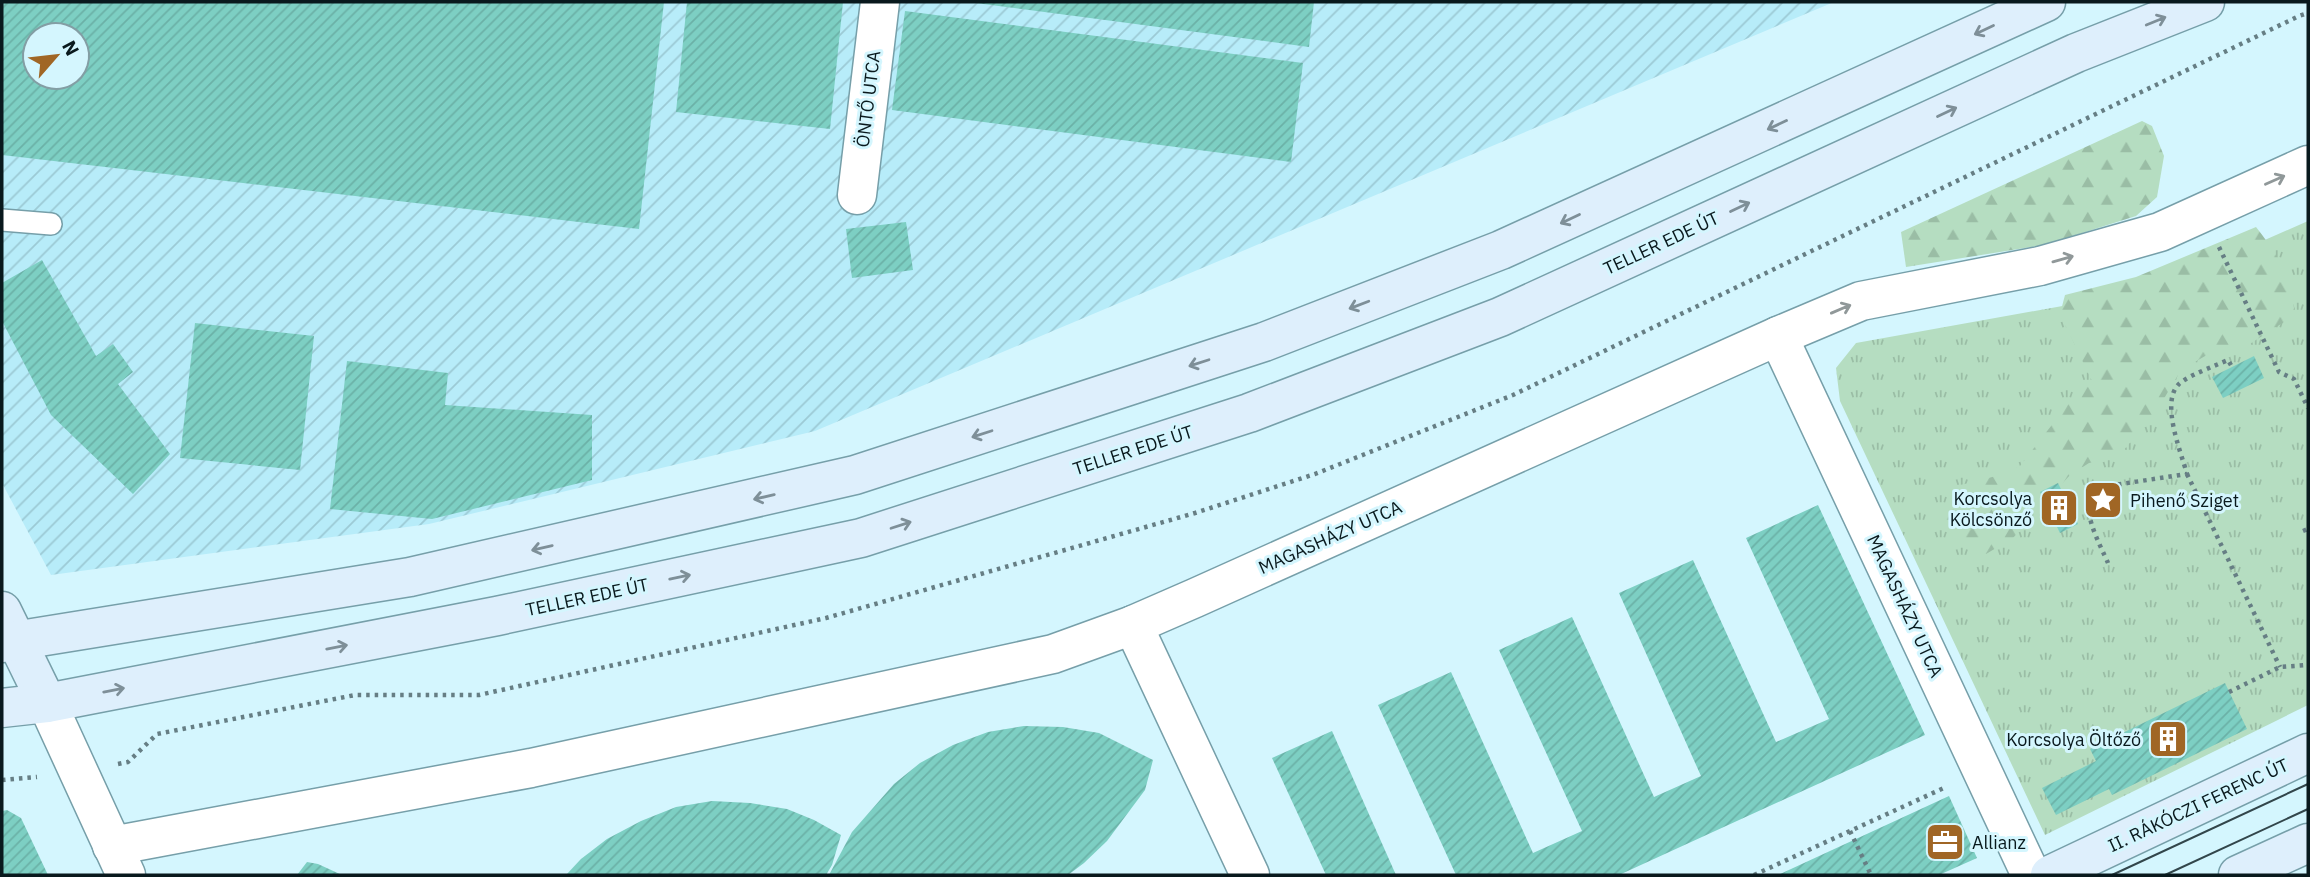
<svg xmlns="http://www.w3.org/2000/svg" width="2310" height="877" viewBox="0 0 2310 877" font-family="'IBM Plex Sans',sans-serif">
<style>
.industrial{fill:url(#industrial-furrows);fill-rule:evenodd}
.grass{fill:url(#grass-tufts)}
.forest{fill:url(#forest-firs)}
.building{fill:url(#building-hatch);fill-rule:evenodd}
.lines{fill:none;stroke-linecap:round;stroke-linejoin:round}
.lane-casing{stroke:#769fa9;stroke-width:24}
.street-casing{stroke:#769fa9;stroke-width:41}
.secondary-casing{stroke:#769fa9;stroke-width:41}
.path{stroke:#667e84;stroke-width:4.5;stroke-dasharray:3.5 5;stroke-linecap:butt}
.lane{stroke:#fff;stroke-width:21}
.street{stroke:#fff;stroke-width:38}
.secondary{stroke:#deeffc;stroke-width:38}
.tram{stroke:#32464b;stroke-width:2}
.oneway{stroke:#7e8f98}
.oneway2{stroke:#909899}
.labels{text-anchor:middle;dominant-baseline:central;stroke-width:6;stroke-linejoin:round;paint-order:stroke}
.street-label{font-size:18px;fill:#09191d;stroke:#d4f6fe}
.poi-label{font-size:18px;fill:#09191d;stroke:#d4f6fe;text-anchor:end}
</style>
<defs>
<pattern id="industrial-furrows" width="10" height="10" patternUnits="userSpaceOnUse" patternTransform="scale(1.75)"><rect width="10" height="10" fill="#b7ecf9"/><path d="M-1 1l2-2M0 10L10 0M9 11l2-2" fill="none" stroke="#9ccad5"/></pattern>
<pattern id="grass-tufts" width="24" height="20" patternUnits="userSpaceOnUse" patternTransform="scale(1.75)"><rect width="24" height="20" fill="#b5ddc1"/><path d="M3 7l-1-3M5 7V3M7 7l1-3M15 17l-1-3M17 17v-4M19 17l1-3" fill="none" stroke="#9abda5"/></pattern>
<pattern id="forest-firs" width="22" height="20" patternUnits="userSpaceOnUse" patternTransform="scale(1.75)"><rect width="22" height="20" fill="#b5ddc1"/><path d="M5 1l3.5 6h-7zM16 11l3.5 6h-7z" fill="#9abda5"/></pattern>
<pattern id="building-hatch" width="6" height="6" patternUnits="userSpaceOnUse" patternTransform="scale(1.75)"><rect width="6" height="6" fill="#7dcfc3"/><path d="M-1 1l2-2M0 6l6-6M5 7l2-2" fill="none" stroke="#6bb1a7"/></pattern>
</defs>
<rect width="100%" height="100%" fill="#d4f6fe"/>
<!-- industrial -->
<path class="industrial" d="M2 2H1834L815 431 429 524 51 575 2 483ZM35 35H77V77H35Z"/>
<!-- grass -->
<path class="grass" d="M2308 221V705L2045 835 1840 401 1836 368 1856 343 2151 290Z"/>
<!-- forest -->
<g class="forest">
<path d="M2142 121 2152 126 2164 156 2157 197 2136 216 2044 245 1906 267 1901 232Z"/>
<path d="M2256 227C2280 258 2290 275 2295 315L2245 347 2212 352 2181 370 2156 412 2117 458 2089 463 2070 475 2013 538 1986 554 1967 549 1948 533 1945 509 1953 487 2004 474 2020 466 2072 399 2092 381 2060 314 2065 295 2136 277Z"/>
</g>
<!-- building -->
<g class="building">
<path d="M2 2H664L639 229 2 155ZM35 35H77V77H35Z"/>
<path d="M687 2H843L830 129 676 112Z"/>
<path d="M968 2H1314L1309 47Z"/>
<path d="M905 11 1303 63 1291 162 892 110Z"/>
<path d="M906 222 913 270 852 278 846 229Z"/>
<path d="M42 260 96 356 113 344 133 372 118 384 170 454 133 494 51 415 2 321V283Z"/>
<path d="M195 323 314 336 300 470 180 458Z"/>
<path d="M2254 356 2264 378 2223 398 2212 377Z"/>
<path d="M347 361 448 373 445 405 592 415V480L432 519 330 509Z"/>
<path d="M2058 483 2078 524 2060 533 2040 492Z"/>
<path d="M1818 505 1925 735 1619 875H1456L1378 705 1451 672 1533 853 1582 831 1499 650 1572 617 1654 797 1701 776 1619 593 1693 560 1776 742 1829 719 1746 538Z"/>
<path d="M2225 683 2247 729 2112 795 2109 789 2056 815 2042 788 2096 761 2090 749Z"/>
<path d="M1024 726 1063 727 1099 733 1153 760 1145 790 1107 841 1084 863 1068 875H829L852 832 894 784 920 763 953 745 988 732Z"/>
<path d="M1332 731 1396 875H1326L1272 758Z"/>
<path d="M1949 796 1977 858 1939 875H1778Z"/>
<path d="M712 801 750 803 787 809 814 820 841 835 832 865 826 875H566L581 859 607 839 641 821 676 807Z"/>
<path d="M7 810 21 818 48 875H2V811Z"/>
<path d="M307 862 318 864 342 875H297Z"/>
</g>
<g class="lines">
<!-- lane casing -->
<g class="lane-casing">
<path id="lane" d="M2 220 51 224"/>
</g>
<!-- street casing -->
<g class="street-casing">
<g id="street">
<path d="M857 195 880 2"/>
<path d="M1778 336 1861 301 2040 266 2160 232 2308 165"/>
<path d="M1133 625 1250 875"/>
<path d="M47 703 126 875"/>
<path d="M112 846 531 768 1053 654 1133 625 1195 598 1778 336 2031 875"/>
</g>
</g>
<!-- secondary casing -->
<g class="secondary-casing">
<g id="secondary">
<path d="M2 611 47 703"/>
<path d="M2 643 410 577 855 475 1264 342 1501 250 2046 2"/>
<path d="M2 708 47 703 497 616 861 538 1249 413 1500 317 2076 53 2205 2"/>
<path d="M2050 875 2308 753"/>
<path d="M2238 875 2308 843"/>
</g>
</g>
<!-- path -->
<g class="path">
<path d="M2219 247 2279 372 2294 379 2308 408"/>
<path d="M2187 474 2280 667"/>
<path d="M2303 531 2308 529"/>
<path d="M2108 563C2100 544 2073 498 2101 487L2187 474C2181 452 2160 402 2179 384 2187 376 2217 365 2228 360L2232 367"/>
<path d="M2229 692 2280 667 2308 665"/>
<path d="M118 764 128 762 157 734 355 695H479L826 618 1195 513 1315 474 1513 395 2299 16 2308 13"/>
<path d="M2 780 37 777"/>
<path d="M1850 831 1871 875"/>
<path d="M1754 875 1946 787"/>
</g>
<!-- lane -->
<use href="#lane" class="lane"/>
<!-- street -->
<use href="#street" class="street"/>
<!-- secondary -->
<use href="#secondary" class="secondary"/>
<!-- tram -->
<g class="tram">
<path d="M2112 875 2308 784"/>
<path d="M2165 875 2308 809"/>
</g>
</g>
<!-- one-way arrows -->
<defs><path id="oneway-shaft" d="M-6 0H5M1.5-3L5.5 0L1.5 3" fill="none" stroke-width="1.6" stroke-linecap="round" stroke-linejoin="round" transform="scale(1.75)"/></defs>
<g class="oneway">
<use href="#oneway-shaft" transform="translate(2156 21) rotate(-22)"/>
<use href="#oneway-shaft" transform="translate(1984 30) rotate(155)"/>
<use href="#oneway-shaft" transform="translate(1947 112) rotate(-25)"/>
<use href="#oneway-shaft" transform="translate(1777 125) rotate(155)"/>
<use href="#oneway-shaft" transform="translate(1740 207) rotate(-25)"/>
<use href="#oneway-shaft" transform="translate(1570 219) rotate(155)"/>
<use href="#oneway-shaft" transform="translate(1359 305) rotate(159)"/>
<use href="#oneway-shaft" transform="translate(1199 363) rotate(162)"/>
<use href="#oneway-shaft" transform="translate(982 434) rotate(162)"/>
<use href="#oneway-shaft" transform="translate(764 497) rotate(167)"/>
<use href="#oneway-shaft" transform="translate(901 525) rotate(-18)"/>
<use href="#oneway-shaft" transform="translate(542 548) rotate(167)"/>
<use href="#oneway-shaft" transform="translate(680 577) rotate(-12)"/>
<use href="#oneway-shaft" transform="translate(337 647) rotate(-11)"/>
<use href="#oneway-shaft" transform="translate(114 690) rotate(-11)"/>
</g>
<g class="oneway2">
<use href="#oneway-shaft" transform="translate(2275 180) rotate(-24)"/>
<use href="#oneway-shaft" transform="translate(2063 259) rotate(-16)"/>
<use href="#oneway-shaft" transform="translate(1841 309) rotate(-23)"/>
</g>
<!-- icons -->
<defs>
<g id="sight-square" transform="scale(2.0125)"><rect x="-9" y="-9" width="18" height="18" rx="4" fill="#a06625" stroke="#d4f6fe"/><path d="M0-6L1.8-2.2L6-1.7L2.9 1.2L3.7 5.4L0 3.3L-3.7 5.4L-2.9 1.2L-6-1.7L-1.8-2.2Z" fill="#fff"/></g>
<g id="building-square" transform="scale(2.0125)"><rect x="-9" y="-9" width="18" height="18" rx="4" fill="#a06625" stroke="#d4f6fe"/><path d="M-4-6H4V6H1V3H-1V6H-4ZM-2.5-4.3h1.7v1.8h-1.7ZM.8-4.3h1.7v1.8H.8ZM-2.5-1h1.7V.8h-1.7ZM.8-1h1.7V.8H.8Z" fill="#fff"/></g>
<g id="office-square" transform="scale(2.0125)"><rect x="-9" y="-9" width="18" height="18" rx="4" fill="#a06625" stroke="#d4f6fe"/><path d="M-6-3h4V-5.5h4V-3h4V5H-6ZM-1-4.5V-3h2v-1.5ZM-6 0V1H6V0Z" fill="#fff"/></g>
</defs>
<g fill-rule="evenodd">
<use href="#sight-square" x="2103" y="500"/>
<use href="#building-square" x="2059" y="508"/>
<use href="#building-square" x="2168" y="739"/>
<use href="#office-square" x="1945" y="842"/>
</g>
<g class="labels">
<!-- street labels -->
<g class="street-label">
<text transform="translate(868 99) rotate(-83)">ÖNTŐ UTCA</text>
<text transform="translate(1661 243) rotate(-25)">TELLER EDE ÚT</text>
<text transform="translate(1133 450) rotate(-18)">TELLER EDE ÚT</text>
<text transform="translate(1330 537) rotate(-24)">MAGASHÁZY UTCA</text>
<text transform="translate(587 597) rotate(-12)">TELLER EDE ÚT</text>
<text transform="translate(1905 606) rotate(65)">MAGASHÁZY UTCA</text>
<text transform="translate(2198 805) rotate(-25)">II. RÁKÓCZI FERENC ÚT</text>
</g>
<!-- poi labels -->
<g class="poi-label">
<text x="2032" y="498">Korcsolya<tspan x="2032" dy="21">Kölcsönző</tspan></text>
<text x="2130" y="500" text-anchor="start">Pihenő Sziget</text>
<text x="2141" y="739">Korcsolya Öltőző</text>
<text x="1972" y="842" text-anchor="start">Allianz</text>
</g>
</g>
<!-- border -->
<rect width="2310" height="877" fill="none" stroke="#09191d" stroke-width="7"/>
<!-- north arrow -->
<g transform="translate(56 56) rotate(62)"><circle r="33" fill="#d4f6fe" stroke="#839ea4" stroke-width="2"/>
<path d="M0-5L12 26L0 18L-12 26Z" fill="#a06625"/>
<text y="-10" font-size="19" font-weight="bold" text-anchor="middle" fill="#09191d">N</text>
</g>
</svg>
